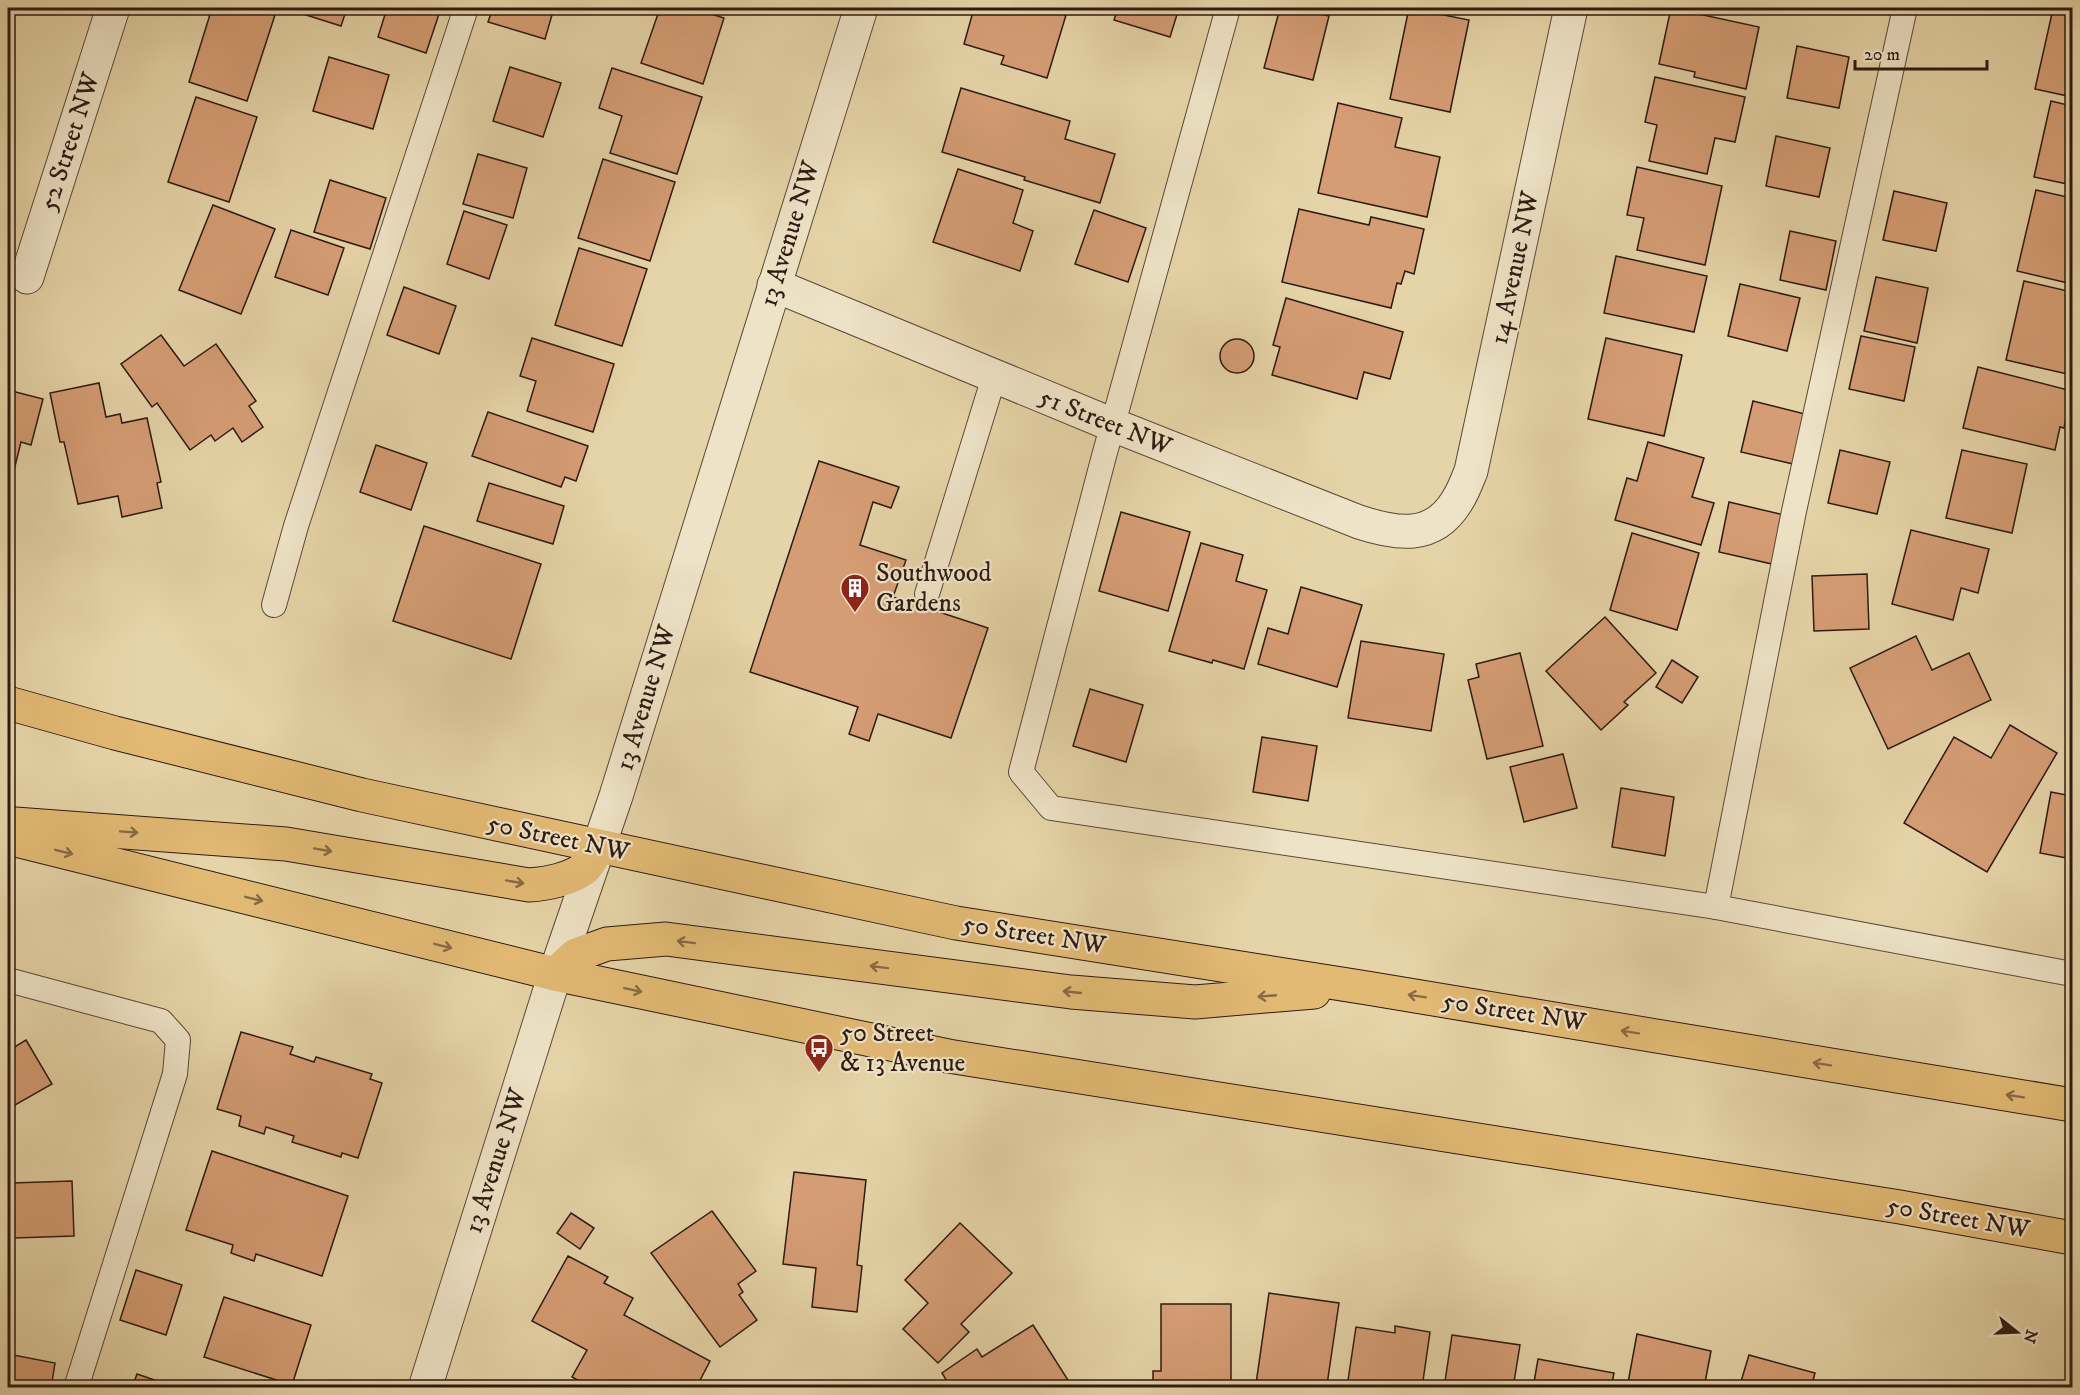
<svg xmlns="http://www.w3.org/2000/svg" width="2080" height="1395" viewBox="0 0 2080 1395" font-family="'IM FELL DW Pica',serif">
<style>
.building{fill:#d59d74;stroke:#2e1a13;stroke-width:1.5}
.lines{fill:none;stroke-linecap:round;stroke-linejoin:round}
.service-casing{stroke:#5c4838;stroke-width:26}
.minor-casing{stroke:#5c4838;stroke-width:35}
.tertiary-casing{stroke:#5c4838;stroke-width:35}
.primary-casing{stroke:#2e1a13;stroke-width:35}
.service{stroke:#eee3c6;stroke-width:24}
.minor{stroke:#eee3c6;stroke-width:33}
.tertiary{stroke:#eee3c6;stroke-width:33}
.primary{stroke:#e2ba74;stroke-width:33}
.oneway{stroke:#886a44}
.labels{text-anchor:middle;dominant-baseline:central;stroke-width:4.5;stroke-linejoin:round;paint-order:stroke}
.street-label{font-size:26px;fill:#2e1a13;stroke:#eee3c6}
.poi-label{font-size:26px;fill:#2e1a13;stroke:#eee3c6;text-anchor:start}
</style>
<rect width="100%" height="100%" fill="#e5d4a7"/>
<filter id="stains"><feTurbulence type="fractalNoise" baseFrequency=".00333" numOctaves="4"/><feColorMatrix values="0 0 0 0 .2 0 0 0 0 .09 0 0 0 0 .02 0 0 0 .5 -.17"/></filter>
<radialGradient id="worn" r=".72"><stop offset=".6" stop-color="#630" stop-opacity="0"/><stop offset="1" stop-color="#630" stop-opacity=".3"/></radialGradient>
<!-- building -->
<g class="building">
<path d="M8 8H25L24 13 13 9 8 25Z"/>
<path d="M212 8H250L275 15 247 101 189 82Z"/>
<path d="M284 8H347L341 26Z"/>
<path d="M387 8H441L426 53 378 37Z"/>
<path d="M493 8H554L545 39 488 22Z"/>
<path d="M660 8H692L724 18 703 84 641 63Z"/>
<path d="M974 8H1041L1066 15 1047 78 1001 64 1004 56 964 44Z"/>
<path d="M1118 8H1179L1170 37 1114 20Z"/>
<path d="M1280 8H1295L1329 16 1313 80 1264 68Z"/>
<path d="M1409 8 1469 20 1450 112 1390 99Z"/>
<path d="M1671 8 1759 27 1746 89 1694 77 1695 72 1659 64Z"/>
<path d="M2053 9 2072 13V97L2035 89Z"/>
<path d="M1797 46 1849 57 1839 108 1787 98Z"/>
<path d="M329 57 389 75 373 129 313 111Z"/>
<path d="M510 67 561 83 543 137 493 121Z"/>
<path d="M612 68 702 97 677 174 610 153 622 116 599 108Z"/>
<path d="M1655 77 1745 97 1735 142 1715 138 1707 174 1649 161 1657 125 1645 122Z"/>
<path d="M961 88 1070 121 1065 139 1115 154 1100 203 1024 180 1025 177 942 152Z"/>
<path d="M196 97 257 117 229 202 168 182Z"/>
<path d="M2051 101 2072 106V185L2034 177Z"/>
<path d="M1338 103 1402 118 1395 147 1440 157 1427 217 1318 193Z"/>
<path d="M1776 136 1830 148 1819 197 1766 186Z"/>
<path d="M478 154 527 168 513 218 463 204Z"/>
<path d="M603 159 675 182 650 261 578 238Z"/>
<path d="M1637 167 1722 186 1705 265 1637 250 1644 218 1627 215Z"/>
<path d="M958 169 1023 190 1013 223 1033 231 1020 271 933 242Z"/>
<path d="M330 180 386 198 370 249 314 232Z"/>
<path d="M2036 190 2072 198V284L2017 271Z"/>
<path d="M1894 191 1947 203 1936 251 1883 240Z"/>
<path d="M213 205 275 229 241 314 179 290Z"/>
<path d="M1299 209 1369 225 1371 217 1424 229 1414 274 1405 271 1401 284 1397 283 1391 308 1282 282Z"/>
<path d="M1094 210 1146 228 1128 282 1075 264Z"/>
<path d="M464 211 507 225 489 279 447 264Z"/>
<path d="M291 230 344 248 328 295 275 277Z"/>
<path d="M1790 231 1836 241 1826 290 1780 280Z"/>
<path d="M579 248 647 269 622 346 555 325Z"/>
<path d="M1616 256 1707 276 1694 332 1604 313Z"/>
<path d="M1876 277 1928 288 1917 343 1864 331Z"/>
<path d="M2024 281 2072 292V375L2006 360Z"/>
<path d="M1740 284 1800 298 1787 351 1728 336Z"/>
<path d="M404 287 456 306 439 354 387 335Z"/>
<path d="M1286 298 1403 332 1390 379 1364 372 1357 399 1272 375 1280 347 1273 345Z"/>
<path d="M161 335 184 366 216 344 256 401 249 406 263 427 242 442 233 428 215 441 211 435 190 450 157 403 152 407 121 364Z"/>
<path d="M1861 336 1915 347 1904 401 1849 389Z"/>
<path d="M532 338 614 364 593 432 527 411 536 381 520 376Z"/>
<path d="M1606 338 1682 355 1664 436 1588 419Z"/>
<circle cx="1237" cy="356" r="17"/>
<path d="M1978 367 2072 391 2064 428 2060 427 2055 450 1963 428Z"/>
<path d="M99 383 106 417 120 414 122 423 147 418 161 482 157 483 162 508 122 517 118 496 78 504 64 442H60L50 393Z"/>
<path d="M8 390 43 399 31 445 21 442 8 494Z"/>
<path d="M1753 401 1805 414 1793 464 1741 452Z"/>
<path d="M488 412 588 446 576 481 565 477 561 487 472 456Z"/>
<path d="M1648 442 1704 458 1692 497 1714 503 1701 545 1615 520 1627 478 1637 481Z"/>
<path d="M376 445 427 463 411 510 360 492Z"/>
<path d="M1840 450 1890 462 1877 514 1828 503Z"/>
<path d="M1962 450 2027 464 2012 533 1946 518Z"/>
<path d="M819 461 899 487 891 508 873 502 860 545 906 560 893 597 988 628 951 738 878 714 869 741 849 734 858 707 750 672Z"/>
<path d="M489 483 564 506 553 544 477 521Z"/>
<path d="M1729 502 1784 515 1772 564 1719 552Z"/>
<path d="M1121 512 1190 532 1168 611 1099 591Z"/>
<path d="M424 526 541 564 511 659 393 621Z"/>
<path d="M1911 530 1989 549 1978 593 1961 588 1953 620 1892 604Z"/>
<path d="M1632 533 1699 553 1677 630 1610 610Z"/>
<path d="M1201 543 1243 555 1236 581 1267 590 1244 669 1213 660 1212 663 1169 651Z"/>
<path d="M1867 574 1869 629 1814 631 1812 576Z"/>
<path d="M1301 587 1362 605 1337 687 1258 664 1268 628 1288 634Z"/>
<path d="M1605 617 1656 673 1624 702 1628 705 1601 730 1546 671Z"/>
<path d="M1916 636 1932 670 1969 653 1991 700 1888 749 1850 668Z"/>
<path d="M1361 641 1444 654 1431 731 1348 718Z"/>
<path d="M1520 653 1543 746 1487 759 1468 680 1479 677 1476 664Z"/>
<path d="M1672 660 1698 677 1682 703 1656 687Z"/>
<path d="M1090 689 1143 705 1126 762 1073 746Z"/>
<path d="M2010 725 2057 753 1987 872 1904 823 1954 737 1991 758Z"/>
<path d="M1262 737 1317 746 1308 801 1253 792Z"/>
<path d="M1563 754 1577 808 1524 822 1510 767Z"/>
<path d="M1621 788 1674 797 1665 856 1612 847Z"/>
<path d="M2051 792 2072 796V859L2040 853Z"/>
<path d="M241 1032 293 1047 290 1054 314 1062 316 1057 372 1074 370 1079 382 1083 358 1158 342 1153 341 1157 292 1142 294 1136 266 1127 264 1134 239 1126 241 1116 217 1109Z"/>
<path d="M26 1040 52 1084 8 1109V1051Z"/>
<path d="M212 1151 348 1196 322 1276 256 1254 254 1261 231 1253 233 1245 186 1230Z"/>
<path d="M794 1172 866 1180 857 1265 862 1266 857 1312 812 1307 816 1268 783 1264Z"/>
<path d="M72 1181 74 1236 14 1238 12 1183Z"/>
<path d="M712 1211 756 1271 738 1284 743 1292 739 1295 757 1320 720 1347 651 1253Z"/>
<path d="M571 1213 594 1228 580 1249 557 1233Z"/>
<path d="M960 1223 1012 1273 961 1324 969 1332 938 1363 903 1329 928 1303 905 1280Z"/>
<path d="M568 1256 608 1277 604 1283 633 1298 624 1315 710 1361 696 1388H664L658 1384 656 1388H592L572 1377 587 1350 532 1321Z"/>
<path d="M136 1270 182 1285 166 1335 120 1320Z"/>
<path d="M1269 1293 1339 1303 1327 1385 1330 1388H1281L1256 1384Z"/>
<path d="M224 1297 311 1325 292 1385 204 1357Z"/>
<path d="M1161 1304H1231V1383H1204V1388H1153V1371H1161Z"/>
<path d="M1033 1325 1073 1388H951L942 1373 977 1349 982 1357Z"/>
<path d="M1395 1326 1430 1332 1422 1388H1342V1386L1347 1387 1356 1327 1395 1333Z"/>
<path d="M1637 1334 1711 1351 1704 1388H1627Z"/>
<path d="M1452 1335 1520 1345 1513 1388H1444Z"/>
<path d="M8 1354 55 1363 51 1388H8Z"/>
<path d="M1749 1355 1815 1373 1811 1388H1739Z"/>
<path d="M1538 1359 1614 1373 1611 1388H1533Z"/>
<path d="M137 1374 178 1388H132Z"/>
</g>
<g class="lines">
<!-- service casing -->
<g class="service-casing">
<g id="service">
<path d="M1228 8 1104 456 1021 772 1051 808 1716 907 2072 974"/>
<path d="M927 594 994 377"/>
<path d="M274 605 296 526 466 8"/>
<path d="M1716 907 1794 511 1905 8"/>
<path d="M8 980 161 1021 178 1040 175 1074 76 1388"/>
</g>
</g>
<!-- minor casing -->
<g class="minor-casing">
<g id="minor">
<path d="M27 277 113 8"/>
<path d="M774 285 1113 425 1359 522C1396 534 1433 541 1457 501 1463 492 1467 481 1471 471L1571 8"/>
</g>
</g>
<!-- tertiary casing -->
<g class="tertiary-casing">
<path id="tertiary" d="M425 1388 555 974 616 796 861 8"/>
</g>
<!-- primary casing -->
<g class="primary-casing">
<g id="primary">
<path d="M8 703 115 733 362 795 956 923 1367 988 2072 1105"/>
<path d="M15 824 286 844 529 885C547 884 571 879 585 868 590 863 594 854 598 848"/>
<path d="M8 838 555 974 948 1056 1900 1207 2072 1238"/>
<path d="M555 974 576 955 607 944 666 939 1071 992 1195 1002 1314 992"/>
</g>
</g>
<!-- service -->
<use href="#service" class="service"/>
<!-- minor -->
<use href="#minor" class="minor"/>
<!-- tertiary -->
<use href="#tertiary" class="tertiary"/>
<!-- primary -->
<use href="#primary" class="primary"/>
</g>
<!-- one-way arrows -->
<defs><path id="oneway-shaft" d="M-6 0H5M1.5-3L5.5 0L1.5 3" fill="none" stroke-width="1.6" stroke-linecap="round" stroke-linejoin="round" transform="scale(1.5)"/></defs>
<g class="oneway">
<use href="#oneway-shaft" transform="translate(129 832) rotate(4)"/>
<use href="#oneway-shaft" transform="translate(323 850) rotate(10)"/>
<use href="#oneway-shaft" transform="translate(64 852) rotate(14)"/>
<use href="#oneway-shaft" transform="translate(515 882) rotate(10)"/>
<use href="#oneway-shaft" transform="translate(254 899) rotate(14)"/>
<use href="#oneway-shaft" transform="translate(686 942) rotate(-173)"/>
<use href="#oneway-shaft" transform="translate(443 946) rotate(14)"/>
<use href="#oneway-shaft" transform="translate(879 967) rotate(-173)"/>
<use href="#oneway-shaft" transform="translate(633 990) rotate(12)"/>
<use href="#oneway-shaft" transform="translate(1072 992) rotate(-174)"/>
<use href="#oneway-shaft" transform="translate(1267 996) rotate(175)"/>
<use href="#oneway-shaft" transform="translate(1417 996) rotate(-171)"/>
<use href="#oneway-shaft" transform="translate(1630 1032) rotate(-171)"/>
<use href="#oneway-shaft" transform="translate(1822 1064) rotate(-171)"/>
<use href="#oneway-shaft" transform="translate(2015 1096) rotate(-171)"/>
</g>
<!-- icons -->
<defs>
<g id="building-pin" transform="scale(1.5)"><path d="M0 17L-7.5 6A9.5 9.5 0 1 1 7.5 6Z" fill="#8f2418" stroke="#eee3c6"/><path d="M-4-6H4V6H1V3H-1V6H-4ZM-2.5-4.3h1.7v1.8h-1.7ZM.8-4.3h1.7v1.8H.8ZM-2.5-1h1.7V.8h-1.7ZM.8-1h1.7V.8H.8Z" fill="#fff"/></g>
<g id="bus-pin" transform="scale(1.5)"><path d="M0 17L-7.5 6A9.5 9.5 0 1 1 7.5 6Z" fill="#8f2418" stroke="#eee3c6"/><path d="M-5-6H5V4H4V6H2V4H-2V6H-4V4H-5ZM-3.5-4V0h7V-4ZM-3.5 1.2v1.5H-2V1.2ZM2 1.2v1.5H3.5V1.2Z" fill="#fff"/></g>
</defs>
<g fill-rule="evenodd">
<use href="#building-pin" x="855" y="588"/>
<use href="#bus-pin" x="819" y="1048"/>
</g>
<g class="labels">
<!-- street labels -->
<g class="street-label">
<text transform="translate(70 142) rotate(-72)">52 Street NW</text>
<text transform="translate(790 234) rotate(-73)">13 Avenue NW</text>
<text transform="translate(1515 268) rotate(-78)">14 Avenue NW</text>
<text transform="translate(1105 422) rotate(22)">51 Street NW</text>
<text transform="translate(646 698) rotate(-73)">13 Avenue NW</text>
<text transform="translate(558 838) rotate(12)">50 Street NW</text>
<text transform="translate(1034 935) rotate(9)">50 Street NW</text>
<text transform="translate(1514 1012) rotate(9)">50 Street NW</text>
<text transform="translate(496 1161) rotate(-72)">13 Avenue NW</text>
<text transform="translate(1958 1218) rotate(10)">50 Street NW</text>
</g>
<!-- poi labels -->
<g class="poi-label">
<text x="876" y="573">Southwood<tspan x="876" dy="30">Gardens</tspan></text>
<text x="840" y="1033">50 Street<tspan x="840" dy="30">&amp; 13 Avenue</tspan></text>
</g>
</g>
<!-- margin -->
<rect width="2080" height="1395" fill="none" stroke="#e5d4a7" stroke-width="30"/>
<rect x="9" y="9" width="2062" height="1377" fill="none" stroke="#2e1a13" stroke-width="3"/>
<rect x="15" y="15" width="2050" height="1365" fill="none" stroke="#2e1a13" stroke-width="1.5"/>
<!-- north arrow -->
<g transform="translate(2017 1332) rotate(108)" stroke="#eee3c6" stroke-width="4.5" paint-order="stroke">
<path d="M0-4.5L10 22L0 15L-10 22Z" fill="#2e1a13"/>
<text y="-9" font-size="16" font-weight="bold" text-anchor="middle" fill="#2e1a13">N</text>
</g>
<!-- scale -->
<path d="M1855 60v9h132v-9" fill="none" stroke="#2e1a13" stroke-width="3"/>
<text x="1864" y="60" font-size="18" fill="#2e1a13" stroke="#eee3c6" stroke-width="4.5" paint-order="stroke">20 m</text>
<rect width="100%" height="100%" filter="url(#stains)"/>
<rect width="100%" height="100%" fill="url(#worn)"/>
</svg>
